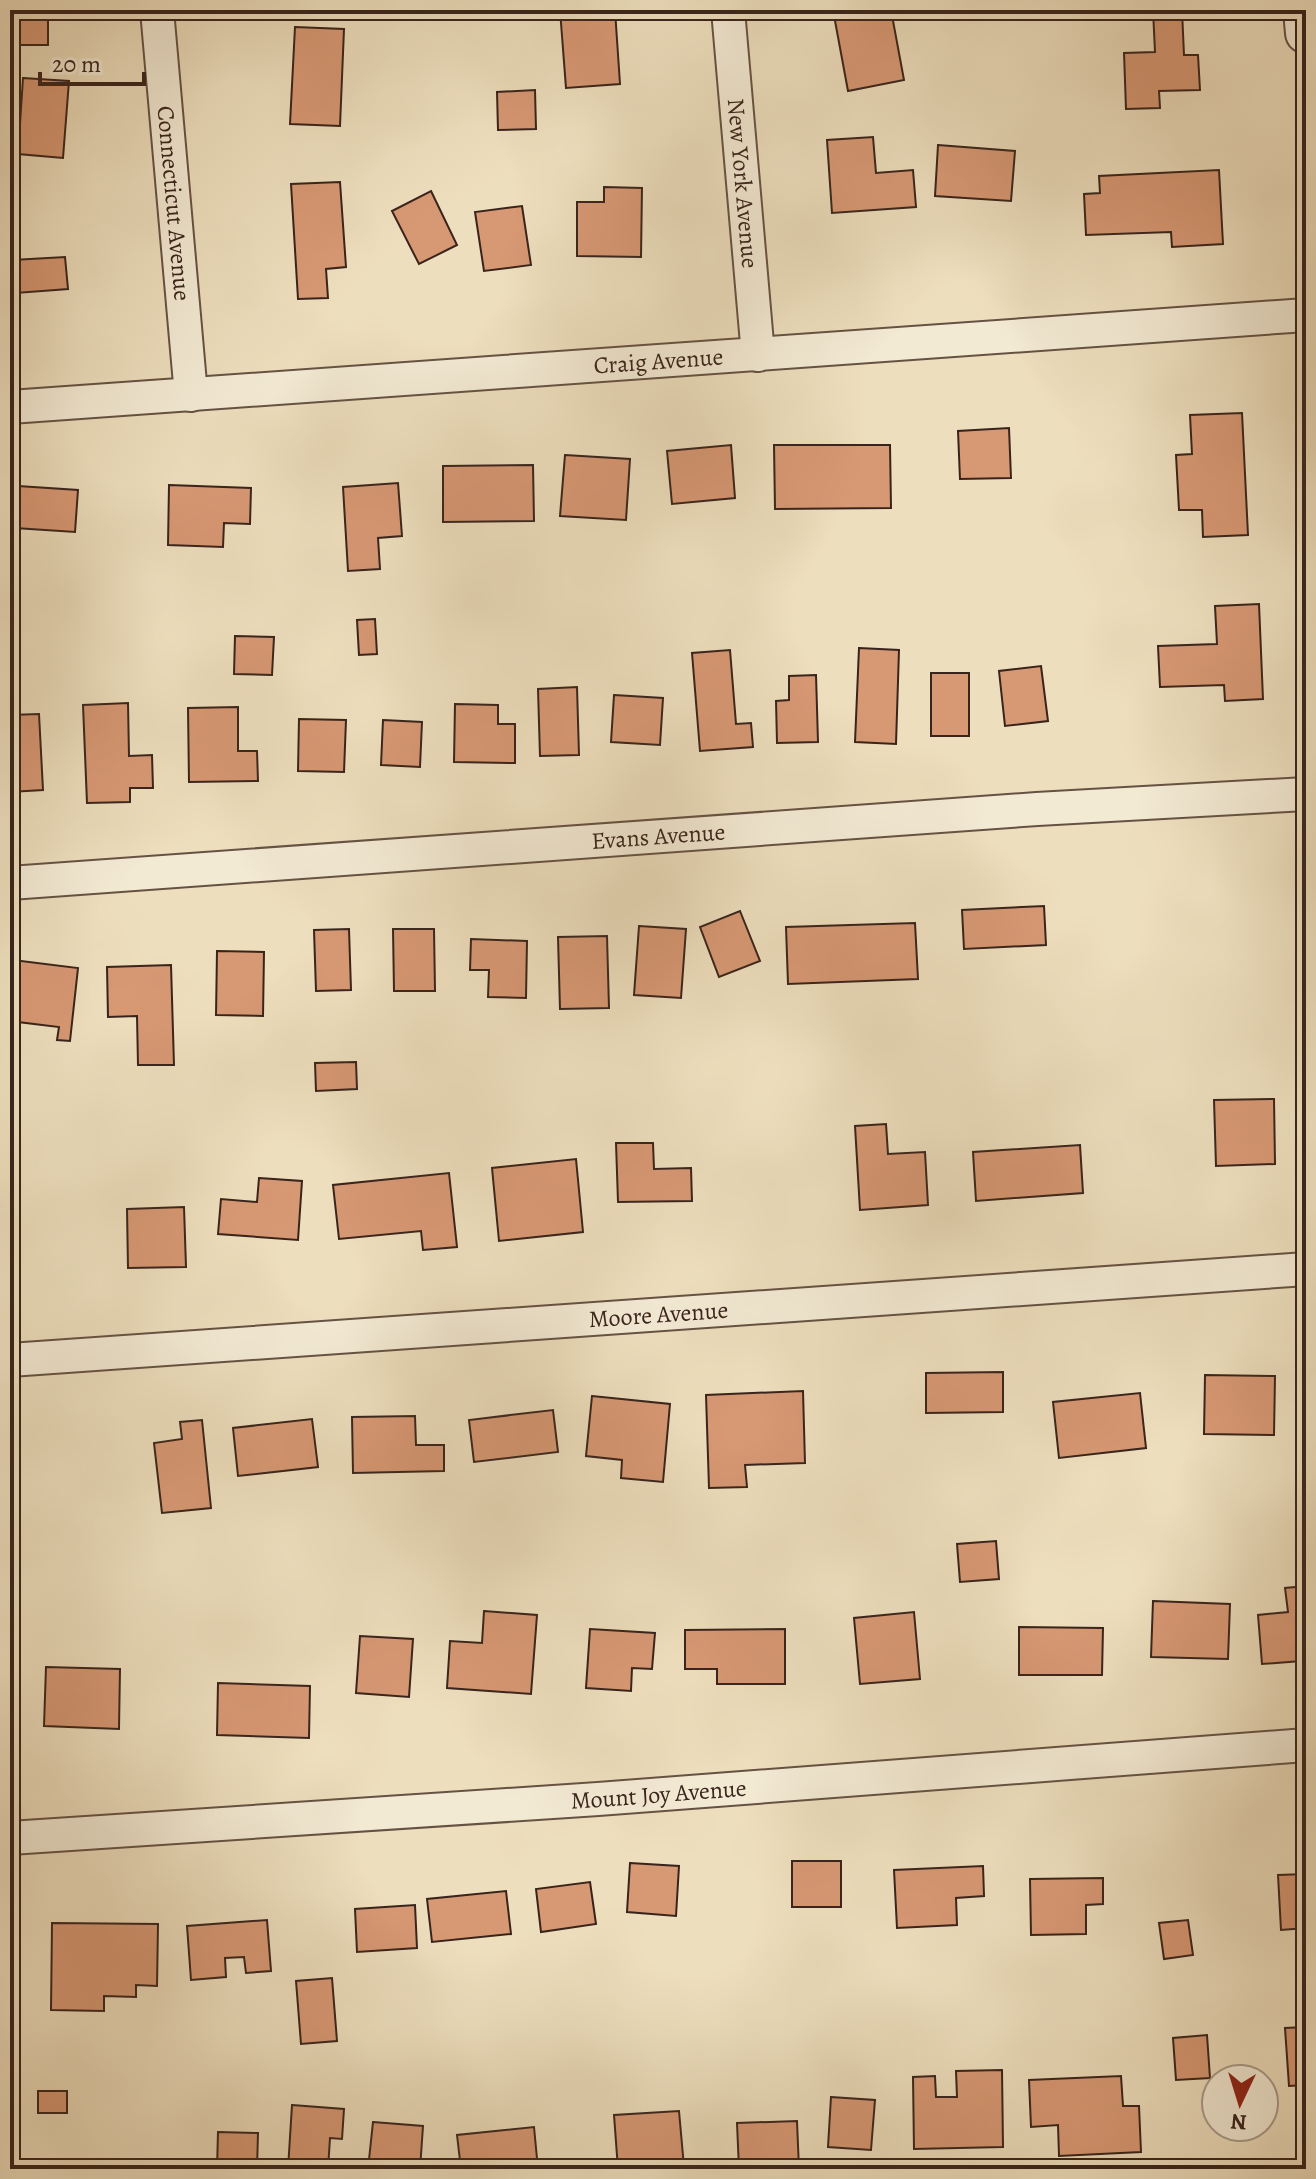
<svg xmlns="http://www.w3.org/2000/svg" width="1316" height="2179" viewBox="0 0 1316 2179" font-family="Alegreya,serif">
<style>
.building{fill:#d79874;stroke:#39241c;stroke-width:2}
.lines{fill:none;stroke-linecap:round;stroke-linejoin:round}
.minor-casing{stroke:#665244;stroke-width:36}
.tertiary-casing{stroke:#665244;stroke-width:44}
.minor{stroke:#f3ead4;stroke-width:32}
.tertiary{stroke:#f3ead4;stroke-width:40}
.labels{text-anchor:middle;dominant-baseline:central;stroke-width:6;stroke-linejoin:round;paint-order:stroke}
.street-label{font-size:24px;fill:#39241c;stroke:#f3ead4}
</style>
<rect width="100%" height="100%" fill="#eddebd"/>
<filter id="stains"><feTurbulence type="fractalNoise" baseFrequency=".0025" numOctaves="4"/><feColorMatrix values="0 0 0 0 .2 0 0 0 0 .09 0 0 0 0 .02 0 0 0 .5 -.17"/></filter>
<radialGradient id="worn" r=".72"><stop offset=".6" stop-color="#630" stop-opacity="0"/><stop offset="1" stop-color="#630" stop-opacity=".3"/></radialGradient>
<!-- building -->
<g class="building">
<rect x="10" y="10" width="38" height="35"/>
<path d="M560 10H615L620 84 566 88Z"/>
<path d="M833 10H891L904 80 848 91Z"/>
<path d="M1153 10H1182L1184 55H1198L1200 90 1159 91 1160 108 1126 109 1124 53 1155 52Z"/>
<path d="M295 27 344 29 340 126 290 124Z"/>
<path d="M23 78 69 81 63 158 18 154Z"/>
<path d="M535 90 536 129 498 130 497 92Z"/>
<path d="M873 137 876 173 913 170 916 207 832 213 827 140Z"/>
<path d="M938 145 1015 151 1011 201 935 196Z"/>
<path d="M1219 170 1223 244 1172 247 1171 232 1086 235 1084 194 1100 193 1099 176Z"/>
<path d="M340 182 346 267 326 269 328 298 298 299 291 184Z"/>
<path d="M604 187 642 188 641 257 577 256V202H604Z"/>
<path d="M431 191 457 245 419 264 392 211Z"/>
<path d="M522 206 531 265 484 271 475 212Z"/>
<path d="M65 257 68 289 16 293 13 260Z"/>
<path d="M1242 413 1248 535 1203 537 1202 510H1179L1176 455 1192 454 1190 415Z"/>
<path d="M1009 428 1011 478 960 479 958 431Z"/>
<path d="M731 445 735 498 672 504 667 451Z"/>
<path d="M774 445H890L891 508 775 509Z"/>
<path d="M565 455 630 459 626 520 560 516Z"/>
<path d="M533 465 534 521 443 522V466Z"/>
<path d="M398 483 402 536 378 538 380 569 348 571 343 487Z"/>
<path d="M169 485 251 488 250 524 224 523 223 547 168 545Z"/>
<path d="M18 486 78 490 75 532 15 528Z"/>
<path d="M1259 604 1263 699 1225 701 1224 685 1160 687 1158 646 1217 644 1215 606Z"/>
<path d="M375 619 377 654 359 655 357 620Z"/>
<path d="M235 636 274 637 272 675 234 674Z"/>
<path d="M859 648 899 650 896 744 855 742Z"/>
<path d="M730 650 736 724 751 723 753 747 700 751 692 653Z"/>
<path d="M1041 666 1048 721 1005 726 999 671Z"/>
<rect x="931" y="673" width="38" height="63"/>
<path d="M816 675 818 742 777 743 776 701 789 700V676Z"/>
<path d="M577 687 579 755 540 756 538 689Z"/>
<path d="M614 695 663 698 660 745 611 742Z"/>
<path d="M128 703 129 756 152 755 153 788H130V802L87 803 83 705Z"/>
<path d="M455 704 498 705V724H515V763L454 762Z"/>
<path d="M238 707V751H257L258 781 189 782 188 708Z"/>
<path d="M39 714 43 790 10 792V715Z"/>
<path d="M299 719 346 720 344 772 298 771Z"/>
<path d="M383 720 422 722 420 767 381 765Z"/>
<path d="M1044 906 1046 945 964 949 962 910Z"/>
<path d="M740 911 760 961 719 977 700 927Z"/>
<path d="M915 923 918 979 788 984 786 927Z"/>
<path d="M639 926 686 929 681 998 634 995Z"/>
<path d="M349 929 351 990 316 991 314 930Z"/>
<path d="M393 929H434L435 991H394Z"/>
<path d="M607 936 609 1008 560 1009 558 937Z"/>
<path d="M471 939 527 941 526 998 488 997 489 970H470Z"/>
<path d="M217 951 264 952 263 1016 216 1015Z"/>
<path d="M13 960 78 968 70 1041 57 1040 59 1027 10 1021Z"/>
<path d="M171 965 174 1065H138L137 1016 108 1017 107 967Z"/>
<path d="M356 1062 357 1089 316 1091 315 1063Z"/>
<path d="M1274 1099 1275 1164 1216 1166 1214 1100Z"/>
<path d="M886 1124 888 1154 925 1152 928 1205 860 1210 855 1126Z"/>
<path d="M616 1143H653L654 1169 691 1168 692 1201 618 1202Z"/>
<path d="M1080 1145 1083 1193 976 1201 973 1152Z"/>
<path d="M576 1159 583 1232 499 1241 492 1168Z"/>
<path d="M449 1173 457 1247 423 1250 421 1231 339 1239 333 1185Z"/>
<path d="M259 1178 302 1181 298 1240 218 1234 221 1199 257 1202Z"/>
<path d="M184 1207 186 1267 128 1268 127 1209Z"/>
<path d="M14 1213 19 1282 10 1283V1214Z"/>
<path d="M1003 1372V1412L926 1413V1373Z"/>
<path d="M1205 1375 1275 1376 1274 1435 1204 1434Z"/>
<path d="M803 1391 805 1463 745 1465 747 1487 709 1488 706 1395Z"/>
<path d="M1140 1393 1146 1448 1059 1458 1053 1402Z"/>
<path d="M592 1396 670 1404 663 1482 621 1478 622 1460 586 1456Z"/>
<path d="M553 1410 558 1452 474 1462 469 1420Z"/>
<path d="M415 1416 416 1445H444V1471L353 1473 352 1417Z"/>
<path d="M312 1419 318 1467 238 1476 233 1428Z"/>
<path d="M202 1420 211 1508 162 1513 154 1443 182 1439 180 1422Z"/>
<path d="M996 1541 999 1579 960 1582 957 1544Z"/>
<path d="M1306 1586V1651L1300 1652 1301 1661 1262 1664 1258 1615 1288 1612 1285 1588Z"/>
<path d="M1153 1601 1230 1604 1228 1659 1151 1657Z"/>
<path d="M484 1611 537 1615 531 1694 447 1688 450 1641 482 1643Z"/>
<path d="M914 1612 920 1679 860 1684 854 1618Z"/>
<path d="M1019 1627 1103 1628 1102 1675H1019Z"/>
<path d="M590 1629 655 1633 652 1669 632 1668 631 1691 586 1688Z"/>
<path d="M785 1629V1684H717V1669H685V1630Z"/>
<path d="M360 1636 413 1639 409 1697 356 1693Z"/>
<path d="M46 1667 120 1669 119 1729 44 1726Z"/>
<path d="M218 1683 310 1686 309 1738 217 1735Z"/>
<rect x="792" y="1861" width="49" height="46"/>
<path d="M630 1863 679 1866 676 1916 627 1912Z"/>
<path d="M983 1866 984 1896 956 1898 957 1925 897 1928 894 1870Z"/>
<path d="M1306 1874V1928L1281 1930 1278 1875Z"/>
<path d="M1103 1878V1904L1086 1905V1934L1031 1935 1030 1879Z"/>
<path d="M590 1882 596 1924 541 1932 536 1889Z"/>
<path d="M506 1891 511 1934 432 1942 427 1899Z"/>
<path d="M415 1905 417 1948 357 1952 355 1909Z"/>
<path d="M267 1920 271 1971 246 1973 244 1957 225 1958 226 1977 191 1980 187 1926Z"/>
<path d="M1188 1920 1193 1955 1164 1959 1159 1923Z"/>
<path d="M52 1923 158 1924 157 1986 136 1985V1997L104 1996V2011L51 2010Z"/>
<path d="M332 1978 337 2041 301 2044 296 1981Z"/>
<path d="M1306 2027V2085L1289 2086 1285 2028Z"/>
<path d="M1207 2035 1210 2078 1176 2080 1173 2038Z"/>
<path d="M1002 2070 1003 2147 914 2149 913 2077 935 2076 936 2097H957L956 2071Z"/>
<path d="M1121 2076 1123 2106H1139L1141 2152 1059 2156 1058 2125 1031 2127 1029 2080Z"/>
<rect x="38" y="2091" width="29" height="22"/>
<path d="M831 2097 875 2100 871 2150 828 2147Z"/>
<path d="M292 2105 344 2109 342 2139 330 2138 328 2169H288Z"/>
<path d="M679 2111 684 2167 618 2169 614 2115Z"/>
<path d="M797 2121 799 2169H739L737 2123Z"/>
<path d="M373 2122 423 2126 420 2169H368Z"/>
<path d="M534 2127 538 2169H461L457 2135Z"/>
<path d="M218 2132 258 2133 257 2169H217Z"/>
</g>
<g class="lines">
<!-- minor casing -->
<g class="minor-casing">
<g id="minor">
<path id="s1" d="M157 10 191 395"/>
<path id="s2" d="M728 10 758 355"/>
<path id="s3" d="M10 407 1306 315"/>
<path id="s4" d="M10 883 1037 809 1306 794"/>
<path id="s5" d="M10 1360 1306 1269"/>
<path id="s6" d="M10 1838 598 1799 1306 1745"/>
</g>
</g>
<!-- tertiary casing -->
<g class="tertiary-casing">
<path id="tertiary" d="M1304 10 1306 33"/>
</g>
<!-- minor -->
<use href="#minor" class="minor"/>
<!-- tertiary -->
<use href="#tertiary" class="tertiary"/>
</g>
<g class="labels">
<!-- street labels -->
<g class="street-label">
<text stroke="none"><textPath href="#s2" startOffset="174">New York Avenue</textPath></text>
<text stroke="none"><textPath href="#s1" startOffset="194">Connecticut Avenue</textPath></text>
<text stroke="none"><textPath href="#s3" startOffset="650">Craig Avenue</textPath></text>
<text stroke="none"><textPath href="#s4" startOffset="650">Evans Avenue</textPath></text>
<text stroke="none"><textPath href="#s5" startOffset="650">Moore Avenue</textPath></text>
<text stroke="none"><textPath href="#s6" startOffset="650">Mount Joy Avenue</textPath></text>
</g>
</g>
<!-- margin -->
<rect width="1316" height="2179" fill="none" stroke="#eddebd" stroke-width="40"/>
<rect x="12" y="12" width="1292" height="2155" fill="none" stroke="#39241c" stroke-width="4"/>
<rect x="20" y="20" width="1276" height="2139" fill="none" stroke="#39241c" stroke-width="2"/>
<!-- north arrow -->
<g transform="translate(1240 2103) rotate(184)"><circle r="38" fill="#f3ead4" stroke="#a99b8a" stroke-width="2"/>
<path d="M0-6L14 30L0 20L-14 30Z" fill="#8f2418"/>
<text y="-12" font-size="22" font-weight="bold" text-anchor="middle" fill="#39241c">N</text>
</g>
<!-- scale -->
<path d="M40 72v12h104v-12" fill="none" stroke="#39241c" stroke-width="4"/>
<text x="52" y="72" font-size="24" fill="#39241c" stroke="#f3ead4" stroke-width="6" paint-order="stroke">20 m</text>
<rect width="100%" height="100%" filter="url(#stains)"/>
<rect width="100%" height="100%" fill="url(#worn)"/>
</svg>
